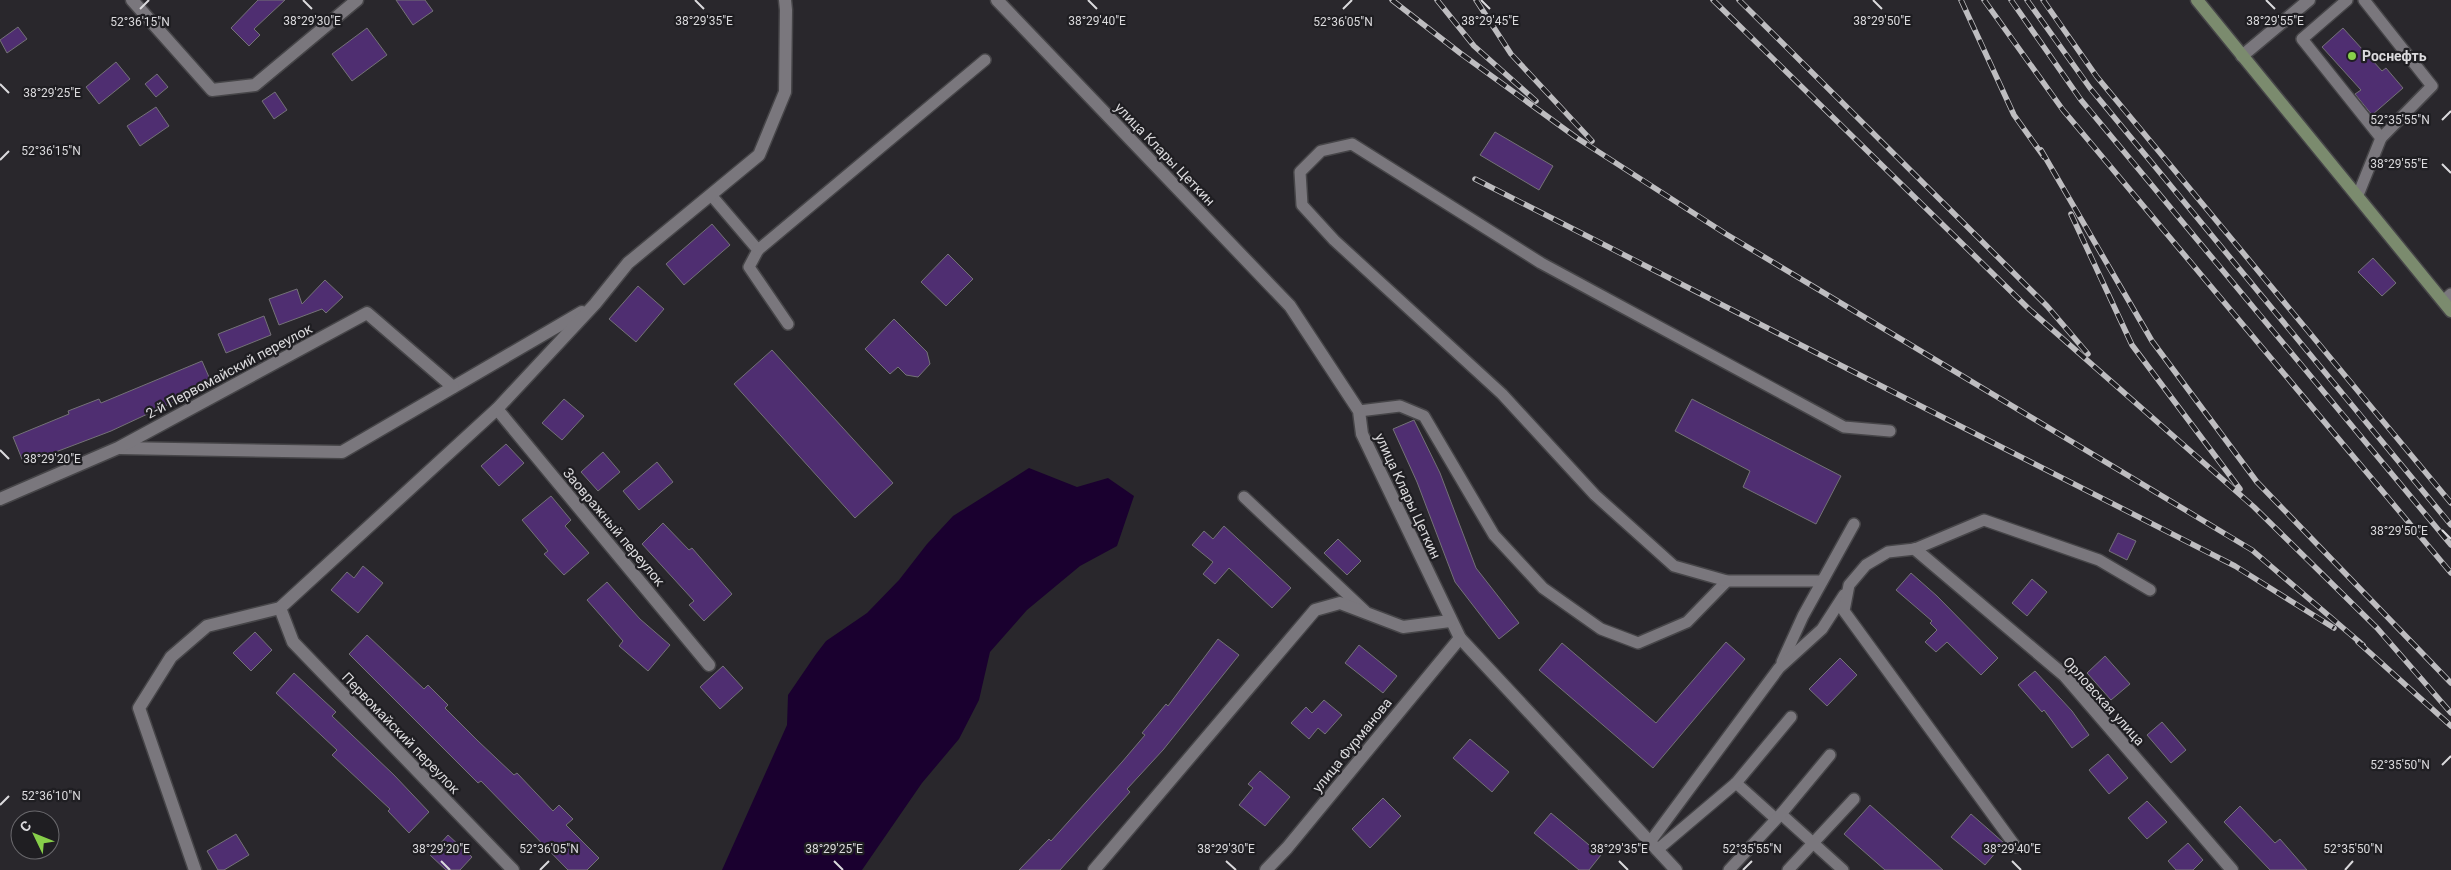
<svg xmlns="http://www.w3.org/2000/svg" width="2451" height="870" viewBox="0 0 2451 870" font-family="Roboto,sans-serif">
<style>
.water{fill:#1a002f}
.building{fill:#4f2e71;stroke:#747277}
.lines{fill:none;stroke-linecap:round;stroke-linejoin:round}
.lane-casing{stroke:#464548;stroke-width:14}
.street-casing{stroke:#464548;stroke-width:15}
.secondary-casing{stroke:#464548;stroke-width:15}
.lane{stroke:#7a777d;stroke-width:11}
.street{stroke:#7a777d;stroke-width:12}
.secondary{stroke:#7b8b6e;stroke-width:12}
.rail-casing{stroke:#bebdc0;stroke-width:5.5}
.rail{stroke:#1f1e22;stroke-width:4;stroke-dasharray:11;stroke-linecap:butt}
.ticks{fill:none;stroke:#dbdadd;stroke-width:2}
.poi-dot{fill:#87cf4a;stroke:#1f1e22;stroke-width:2}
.labels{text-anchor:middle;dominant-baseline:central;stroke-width:4.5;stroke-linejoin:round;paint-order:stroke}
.poi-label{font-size:14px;font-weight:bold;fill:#dbdadd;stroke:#1f1e22;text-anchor:start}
.street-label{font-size:14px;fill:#dbdadd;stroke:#1f1e22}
.ticks-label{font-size:12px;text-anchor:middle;fill:#dbdadd;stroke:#1f1e22;stroke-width:4.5;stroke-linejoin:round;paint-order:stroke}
</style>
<rect width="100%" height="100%" fill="#29272c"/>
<!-- water -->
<path class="water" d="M1029 468 1077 487 1108 478 1134 496 1117 546 1080 566 1027 610 990 652 979 700 959 739 922 783 862 870H722L787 725 788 695 816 654 826 641 867 613 899 580 927 544 953 516Z"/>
<!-- building -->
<g class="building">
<path d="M258 0H285L254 29 260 35 249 46 231 28Z"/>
<path d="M396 0H425L433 11 413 25Z"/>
<path d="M18 27 27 39 7 53 0 40Z"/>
<path d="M367 28 387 55 352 81 332 54Z"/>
<path d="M2343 28 2382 71 2386 68 2403 88 2372 115 2355 94 2361 90 2322 47Z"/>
<path d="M116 62 130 79 99 104 86 87Z"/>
<path d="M157 74 168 87 156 97 145 84Z"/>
<path d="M275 92 287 110 274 119 262 101Z"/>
<path d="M156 107 169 126 140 146 127 126Z"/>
<path d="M1495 132 1553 166 1539 190 1480 155Z"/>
<path d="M712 224 730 245 684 285 666 264Z"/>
<path d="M948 254 973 279 946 306 921 282Z"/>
<path d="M2373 258 2396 283 2382 296 2358 272Z"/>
<path d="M325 280 343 297 326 313 322 309 279 325 269 299 297 289 302 304Z"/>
<path d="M638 286 664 309 636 342 609 319Z"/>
<path d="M264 316 271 335 226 353 218 334Z"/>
<path d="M894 319 927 352 930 364 918 377 906 375 898 367 890 374 865 349Z"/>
<path d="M772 350 893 483 855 518 734 384Z"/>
<path d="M202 361 212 384 111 431 24 464 13 437 69 414 68 411 99 399 101 403Z"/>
<path d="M564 399 584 416 562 440 542 423Z"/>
<path d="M1692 399 1841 476 1816 524 1743 487 1750 471 1675 431Z"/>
<path d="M1414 420 1440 473 1476 568 1519 623 1499 639 1455 582 1417 482 1393 429Z"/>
<path d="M506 444 524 463 499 486 481 466Z"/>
<path d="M603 452 620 472 598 491 581 472Z"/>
<path d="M657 462 673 482 639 510 623 491Z"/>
<path d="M551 496 571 520 565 526 589 553 564 575 544 554 548 551 522 520Z"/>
<path d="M663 523 689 550 692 548 732 594 704 621 689 605 694 601 642 544Z"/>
<path d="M1224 526 1291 588 1272 608 1229 568 1215 584 1203 574 1213 562 1192 545 1204 531 1213 539Z"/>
<path d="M2118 533 2136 541 2127 560 2109 551Z"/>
<path d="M1338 539 1361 561 1347 575 1324 553Z"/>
<path d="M363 566 383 583 358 613 331 590 347 572 354 578Z"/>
<path d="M1911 573 1937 596 1998 658 1981 675 1947 642 1936 652 1925 642 1937 630 1930 623 1932 621 1896 590Z"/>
<path d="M2032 579 2047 592 2027 616 2012 603Z"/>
<path d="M607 582 640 619 670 645 648 671 619 646 623 641 587 600Z"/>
<path d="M255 632 272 650 251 671 233 653Z"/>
<path d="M367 635 424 689 428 685 448 705 445 708 478 741 514 775 517 773 553 811 559 805 573 819 566 825 599 858 587 870H568L481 781 478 783 349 654Z"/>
<path d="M1218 639 1239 655 1163 750 1127 789 1130 792 1060 870H1019L1049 839 1051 841 1122 762 1145 735 1142 733 1166 704 1168 706Z"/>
<path d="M1726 642 1745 659 1653 768 1539 670 1562 643 1656 723Z"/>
<path d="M1359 645 1397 676 1383 693 1345 663Z"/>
<path d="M2105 656 2130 684 2111 700 2087 673Z"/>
<path d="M1840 658 1857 675 1827 706 1809 689Z"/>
<path d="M723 666 743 688 720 709 700 687Z"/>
<path d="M2035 671 2072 711 2089 735 2072 748 2044 710 2042 712 2018 685Z"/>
<path d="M294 673 336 712 332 716 394 775 429 812 409 833 388 811 390 809 332 755 337 750 276 693Z"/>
<path d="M1324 700 1342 715 1325 734 1318 728 1309 739 1291 723 1306 707 1312 713Z"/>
<path d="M2162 722 2186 750 2171 763 2147 735Z"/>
<path d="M1470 739 1509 772 1492 792 1453 758Z"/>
<path d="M2108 754 2128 778 2109 794 2089 770Z"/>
<path d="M1260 771 1290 797 1265 826 1239 805 1253 788 1248 784Z"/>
<path d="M1383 798 1401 816 1370 848 1352 829Z"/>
<path d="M2147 801 2167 822 2147 839 2128 818Z"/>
<path d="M1870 805 1943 870H1885L1844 834Z"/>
<path d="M2240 806 2275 843 2280 839 2307 870H2270L2224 822Z"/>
<path d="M1551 813 1601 855 1589 870H1579L1534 833Z"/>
<path d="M1971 814 2004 843 1985 865 1951 837Z"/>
<path d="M236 834 249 855 224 870H218L207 851Z"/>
<path d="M448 835 472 857 460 870H446L430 855Z"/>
<path d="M2188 843 2203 860 2193 870H2176L2168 861Z"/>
</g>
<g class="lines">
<!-- lane casing -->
<g class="lane-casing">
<g id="lane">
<path d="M2347 0 2302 39 2381 138"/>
<path d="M711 195 758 250 749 267 788 324"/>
<path d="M2358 195 2381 138 2432 86 2364 0"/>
<path d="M758 250 985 60"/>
<path d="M2443 301 2451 294"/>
<path d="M1359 411 1400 406 1424 416 1494 535 1543 588 1601 629 1638 643 1687 622 1727 581"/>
<path d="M1244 497 1365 611"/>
<path d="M1822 581H1727L1674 566 1595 495 1502 394 1334 240 1302 205 1300 172 1321 151 1352 144 1541 263 1844 427 1890 431"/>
<path d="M1782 662 1803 616 1854 524"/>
<path d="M1736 783 1776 819"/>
<path d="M1781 814 1843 870"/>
<path d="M1650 842 1779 668 1822 629 1844 595"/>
<path d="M2016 847 1844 611 1849 585 1866 565 1888 552 1915 549 1984 520 2099 560 2150 590"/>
<path d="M1657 850 1736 783 1791 717"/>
<path d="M1729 870 1781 814 1830 755"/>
<path d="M1788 870 1854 799"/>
</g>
</g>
<!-- street casing -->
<g class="street-casing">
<g id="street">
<path d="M132 0 212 90 255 85 357 0"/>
<path d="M997 0 1290 306 1359 411 1362 434 1460 638 1676 870"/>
<path d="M2242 56 2309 0"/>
<path d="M497 409 709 665"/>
<path d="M120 448 342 452 582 312"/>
<path d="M0 499 118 448 367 313 453 387"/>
<path d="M1915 549 2065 676 2232 870"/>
<path d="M280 608 293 642 513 870"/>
<path d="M195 870 139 708 171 657 207 626 280 608 497 409 595 304 628 263 759 155 785 92 786 10 785 0"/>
<path d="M1094 870 1315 610 1340 603 1403 627 1450 621"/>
<path d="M1266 870 1287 848 1460 638"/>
</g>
</g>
<!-- secondary casing -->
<g class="secondary-casing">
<path id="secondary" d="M2197 0 2451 311"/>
</g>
<!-- lane -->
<use href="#lane" class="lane"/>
<!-- street -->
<use href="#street" class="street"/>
<!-- secondary -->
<use href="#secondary" class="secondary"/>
<!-- rail casing -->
<g class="rail-casing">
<g id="rail">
<path d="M1392 0 1460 53 1577 138 1726 234 2252 550 2363 645"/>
<path d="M1437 0 1474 46 1536 101"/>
<path d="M1476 0 1511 54 1592 141"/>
<path d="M1713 0 2030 310 2254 507 2377 628 2451 713"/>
<path d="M1739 0 2047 306 2088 354"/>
<path d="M1961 0 2014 115 2044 157"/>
<path d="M1984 0 2063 110 2451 573"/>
<path d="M2011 0 2081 100 2451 545"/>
<path d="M2027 0 2090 88 2451 525"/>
<path d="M2043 0 2097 77 2451 503"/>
<path d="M2041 150 2152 341 2257 482 2451 683"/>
<path d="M1475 179 2235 566 2334 628"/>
<path d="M2071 214 2132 345 2240 489"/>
<path d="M2358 642 2451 726"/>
</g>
</g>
<!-- rail -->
<use href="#rail" class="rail"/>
</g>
<!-- ticks -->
<path class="ticks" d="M303 0 312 9M695 0 704 9M1088 0 1097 9M1481 0 1490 9M1873 0 1882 9M2266 0 2275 9M140 9 149 0M1343 9 1352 0M0 84 9 93M2442 120 2451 111M0 160 9 151M2442 164 2451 173M0 450 9 459M2442 530 2451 539M2442 765 2451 756M0 805 9 796M441 861 450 870M834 861 843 870M1226 861 1236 870M1619 861 1628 870M2012 861 2021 870M540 870 549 861M1743 870 1752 861M2345 870 2353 861"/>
<!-- markers -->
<circle class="poi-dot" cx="2352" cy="56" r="5"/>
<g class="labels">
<!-- poi labels -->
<g class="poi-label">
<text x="2362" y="56">Роснефть</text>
</g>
<!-- street labels -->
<g class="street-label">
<text transform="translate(1165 154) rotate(46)">улица Клары Цеткин</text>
<text transform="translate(229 371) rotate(-28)">2-й Первомайский переулок</text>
<text transform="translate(1408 496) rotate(65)">улица Клары Цеткин</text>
<text transform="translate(614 527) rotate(50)">Заовражный переулок</text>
<text transform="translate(2104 701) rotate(48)">Орловская улица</text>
<text transform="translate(401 733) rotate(46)">Первомайский переулок</text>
<text transform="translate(1352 745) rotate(-51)">улица Фурманова</text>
</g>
</g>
<g class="ticks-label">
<text x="312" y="25">38°29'30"E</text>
<text x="704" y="25">38°29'35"E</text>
<text x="1097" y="25">38°29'40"E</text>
<text x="1490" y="25">38°29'45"E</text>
<text x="1882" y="25">38°29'50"E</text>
<text x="2275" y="25">38°29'55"E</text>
<text x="140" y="26">52°36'15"N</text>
<text x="1343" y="26">52°36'05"N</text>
<text x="52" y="97">38°29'25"E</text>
<text x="2400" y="124">52°35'55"N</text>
<text x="51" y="155">52°36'15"N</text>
<text x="2399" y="168">38°29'55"E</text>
<text x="52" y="463">38°29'20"E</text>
<text x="2399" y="535">38°29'50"E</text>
<text x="2400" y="769">52°35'50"N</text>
<text x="51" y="800">52°36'10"N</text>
<text x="549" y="853">52°36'05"N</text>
<text x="1752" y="853">52°35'55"N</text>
<text x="2353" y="853">52°35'50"N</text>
<text x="441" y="853">38°29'20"E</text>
<text x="834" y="853">38°29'25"E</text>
<text x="1226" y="853">38°29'30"E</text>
<text x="1619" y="853">38°29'35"E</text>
<text x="2012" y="853">38°29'40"E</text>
</g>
<!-- north arrow -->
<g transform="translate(35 835) rotate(313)"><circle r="24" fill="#1f1e22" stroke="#6a696d"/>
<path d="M0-4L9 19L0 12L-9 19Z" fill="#87cf4a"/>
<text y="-8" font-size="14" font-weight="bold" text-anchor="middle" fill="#dbdadd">С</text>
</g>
</svg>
